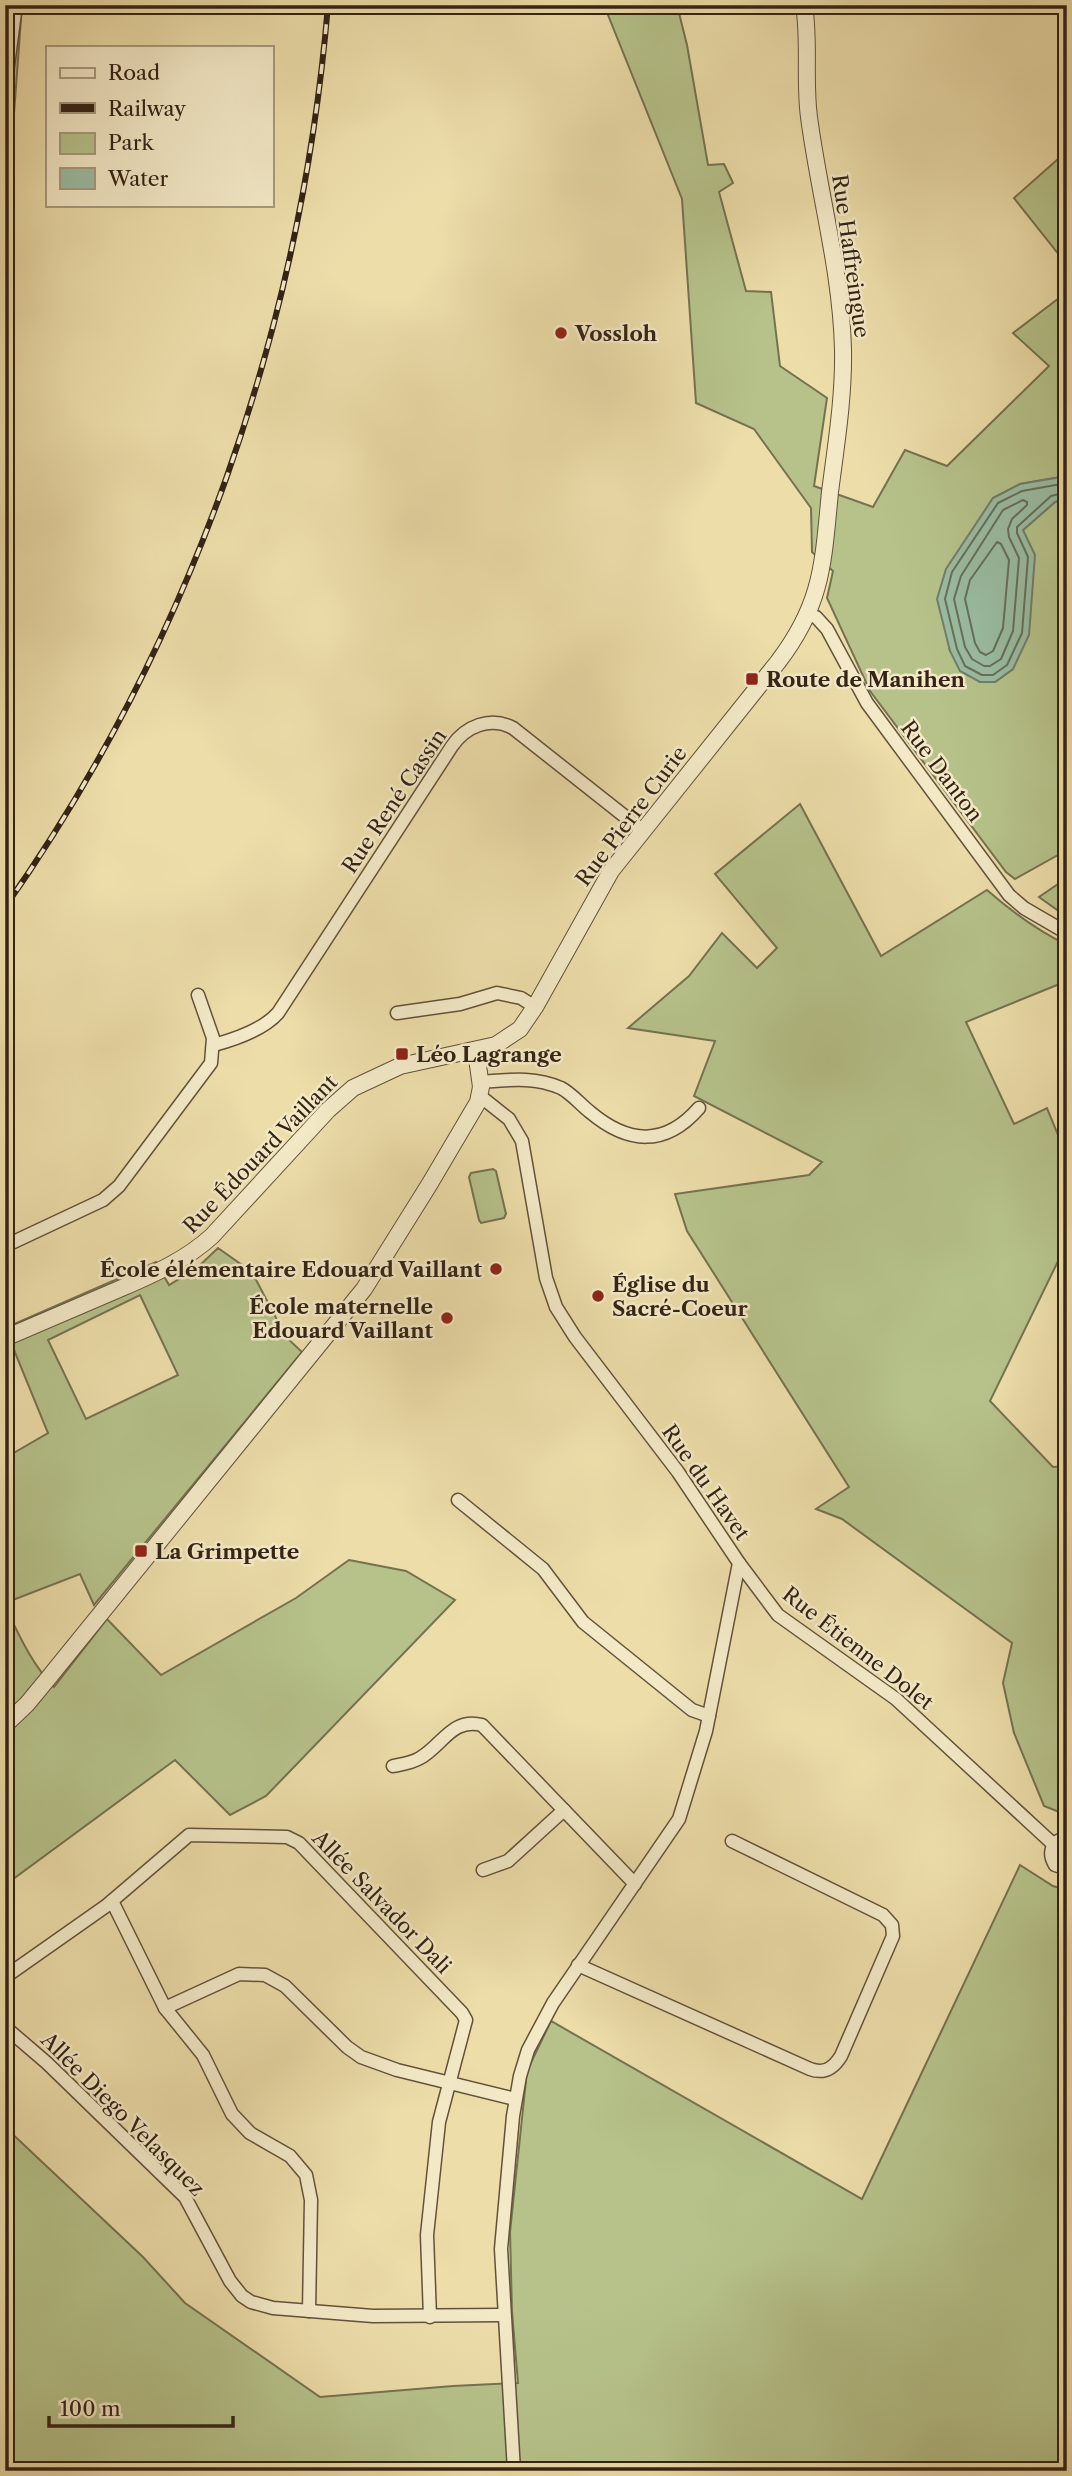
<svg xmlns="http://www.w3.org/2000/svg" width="1072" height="2476" viewBox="0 0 1072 2476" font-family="'Libre Caslon Text',serif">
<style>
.green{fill:#b6c28a;stroke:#757250;stroke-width:2;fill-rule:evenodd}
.water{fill:#9abda3;stroke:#717f6b;stroke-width:2}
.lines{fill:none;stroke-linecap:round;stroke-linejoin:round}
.shore{stroke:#67705c;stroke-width:2}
.minor-casing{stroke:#62523b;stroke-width:15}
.tertiary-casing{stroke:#62523b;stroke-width:18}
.minor{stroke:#f3e9c7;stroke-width:12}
.tertiary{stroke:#f3e9c7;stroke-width:16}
.rail-casing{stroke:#342316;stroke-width:6}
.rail{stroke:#f3e9c7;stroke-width:3.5;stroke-dasharray:10;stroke-linecap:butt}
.poi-dot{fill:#8f2418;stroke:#f3e9c7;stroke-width:2.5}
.labels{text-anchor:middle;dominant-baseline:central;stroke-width:5;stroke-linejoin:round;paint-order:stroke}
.street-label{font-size:21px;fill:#342316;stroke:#f3e9c7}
.poi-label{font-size:21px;font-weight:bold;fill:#342316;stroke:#f3e9c7;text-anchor:start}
</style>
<rect width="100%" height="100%" fill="#ecdda9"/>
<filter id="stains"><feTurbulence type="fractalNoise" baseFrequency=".00286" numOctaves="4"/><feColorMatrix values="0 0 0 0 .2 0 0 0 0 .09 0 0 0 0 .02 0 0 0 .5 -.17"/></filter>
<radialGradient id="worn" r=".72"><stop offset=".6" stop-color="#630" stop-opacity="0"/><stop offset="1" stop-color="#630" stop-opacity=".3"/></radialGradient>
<!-- green -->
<g class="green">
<path d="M5 5H22L5 236Z"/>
<path d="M604 5H677L687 45 708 165 724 164 733 183 719 192 746 291 771 292 780 366 827 398 814 486 873 507 905 450 947 466 1049 366 1013 333 1067 292V476L1020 484 993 498 971 533 949 647 950 651 980 682H995L1013 669 1023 530 1055 502 1067 498V850L1015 879 1006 872 870 691 827 598 833 571 812 552 811 508 754 429 696 403 682 199Z"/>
<path d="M1067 151V260L1060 256 1014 198Z"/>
<path d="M800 804 881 956 987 890C1012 912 1037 930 1067 945V981L966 1022 1014 1124 1047 1108 1067 1157V1253H1062L990 1401 1053 1467 1067 1466V1815L1044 1806 1014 1733 1003 1683 1012 1643 842 1519 816 1509 849 1487 687 1231 675 1194 809 1175 822 1162 694 1096 715 1041 628 1028 689 976 722 933 757 968 777 948 715 874Z"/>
<path d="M1067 878V917L1039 897Z"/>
<path d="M493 1169 496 1171 506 1214 504 1218 481 1223 479 1220 469 1177 471 1173Z"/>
<path d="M218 1248 252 1272 286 1337 302 1352 94 1605 80 1574 5 1603V1458L48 1433 5 1328 156 1262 169 1285 197 1268ZM140 1295 178 1375 86 1419 48 1340Z"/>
<path d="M349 1560 406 1571 455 1600 266 1796 230 1815 175 1760 5 1885V1606C19 1635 31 1663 54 1687L107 1619 161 1675 296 1598Z"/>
<path d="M1020 1865 1053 1886 1067 1890V2471H5V2127L143 2257 185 2303 320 2397 453 2386 518 2383 512 2312 510 2232 527 2071 551 2021 862 2199Z"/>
</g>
<!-- water -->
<path class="water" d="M1067 476V498L1055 502 1023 530 1035 555 1029 635 1013 669 995 682H980L960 671 950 651 937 599 946 569 993 498 1020 484Z"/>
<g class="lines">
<!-- shore -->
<g class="shore">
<path d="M1067 483 1022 491 998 503 952 572 945 599 957 649 965 666 982 675H993L1007 665 1022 633 1028 557 1017 533V527L1051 496 1067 492"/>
<path d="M1023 500 1027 502V505L1012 519 1008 529 1009 537 1019 558 1013 631 1001 659 990 666H984L972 659 965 647 954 599 961 576 1003 510Z"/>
<path d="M997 542 1001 544 1009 560 1003 628 993 651 986 655 980 652 975 643 965 599 970 580Z"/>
</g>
<!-- minor casing -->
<g class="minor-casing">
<g id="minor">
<path d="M5 88 16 5"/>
<path d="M808 615 816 617 827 629 867 703 1009 895 1024 908 1067 933"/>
<path d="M397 1013 460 1004 497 993 521 998 535 1007"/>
<path d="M214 1045C236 1039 263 1030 278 1013L452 746C466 726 490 716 513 728L642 830"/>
<path d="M480 1082C508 1080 534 1076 561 1088 571 1093 581 1105 590 1112 628 1144 665 1147 699 1108"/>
<path d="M480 1096 509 1119 522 1141 546 1278 556 1307 575 1337 678 1472 739 1563 706 1731 679 1819 553 2003 528 2050 520 2076 513 2116 501 2249 514 2471"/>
<path d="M5 1246 103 1200 119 1186 211 1063 213 1038 198 995"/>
<path d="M458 1500 543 1569 583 1622 692 1710 709 1716"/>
<path d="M739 1563 778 1615 896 1699 1053 1844"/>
<path d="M393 1766C402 1764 412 1763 420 1758 442 1746 452 1717 482 1725L635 1884"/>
<path d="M1067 1838C1052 1840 1047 1852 1055 1865L1067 1869"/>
<path d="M483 1870 508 1861 564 1810"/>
<path d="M112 1901 165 2008 203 2055 232 2114 250 2133 290 2156 306 2175 311 2200 309 2311"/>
<path d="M578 1965 810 2069C824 2074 833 2069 841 2056L893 1936 892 1925 883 1915 732 1841"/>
<path d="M5 1977 106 1906 189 1835 287 1837 299 1843 462 2013 466 2020 439 2122 427 2235 430 2317"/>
<path d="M165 2008 239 1974 265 1975 285 1986 347 2047 361 2057 397 2070 515 2099"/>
<path d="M5 2027 47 2063 185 2197 230 2281 242 2296 251 2302 273 2308 373 2316 503 2315"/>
</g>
</g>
<!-- tertiary casing -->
<g class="tertiary-casing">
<g id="tertiary">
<path d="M5 1338C45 1321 85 1304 124 1287 156 1273 187 1259 212 1236L328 1110 353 1088 400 1066 496 1045 520 1029 535 1007 611 871 778 662C823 603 823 563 830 492 836 445 844 397 843 349 841 270 819 194 809 117 804 80 810 43 804 5"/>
<path d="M5 1725 27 1704 46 1681 364 1289 429 1185 478 1102 481 1087 476 1051"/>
</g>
</g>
<!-- minor -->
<use href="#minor" class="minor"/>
<!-- tertiary -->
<use href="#tertiary" class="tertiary"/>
<!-- rail casing -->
<g class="rail-casing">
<path id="rail" d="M5 907C192 641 301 328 328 5"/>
</g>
<!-- rail -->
<use href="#rail" class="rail"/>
</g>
<!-- markers -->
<g class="poi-dot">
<circle cx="561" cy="333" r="7"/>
<rect x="745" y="672" width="14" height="14" rx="3.5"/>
<rect x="395" y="1047" width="14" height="14" rx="3.5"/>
<circle cx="496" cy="1269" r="7"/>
<circle cx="598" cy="1296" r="7"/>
<circle cx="447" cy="1318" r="7"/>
<rect x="134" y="1544" width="14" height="14" rx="3.5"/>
</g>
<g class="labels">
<!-- street labels -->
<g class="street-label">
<text transform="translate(851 256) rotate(82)">Rue Haffreingue</text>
<text transform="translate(942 771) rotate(53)">Rue Danton</text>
<text transform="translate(394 801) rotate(-56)">Rue René Cassin</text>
<text transform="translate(631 816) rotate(-53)">Rue Pierre Curie</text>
<text transform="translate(260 1154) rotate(-46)">Rue Édouard Vaillant</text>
<text transform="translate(706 1482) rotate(55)">Rue du Havet</text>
<text transform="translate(858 1648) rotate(38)">Rue Étienne Dolet</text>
<text transform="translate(382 1902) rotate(46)">Allée Salvador Dali</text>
<text transform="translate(123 2114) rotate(45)">Allée Diego Velasquez</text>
</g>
<!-- poi labels -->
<g class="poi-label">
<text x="575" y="333">Vossloh</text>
<text x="766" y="679">Route de Manihen</text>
<text x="416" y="1054">Léo Lagrange</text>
<text x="482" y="1269" text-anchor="end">École élémentaire Edouard Vaillant</text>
<text x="612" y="1284">Église du<tspan x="612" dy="24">Sacré-Coeur</tspan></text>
<text x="433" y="1306" text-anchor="end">École maternelle<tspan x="433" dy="24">Edouard Vaillant</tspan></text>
<text x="155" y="1551">La Grimpette</text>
</g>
</g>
<!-- margin -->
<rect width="1072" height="2476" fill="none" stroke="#ecdda9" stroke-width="28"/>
<rect x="7" y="7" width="1058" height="2462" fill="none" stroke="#342316" stroke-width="3.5"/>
<rect x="14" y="14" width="1044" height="2448" fill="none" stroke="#342316" stroke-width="2"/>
<!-- legend -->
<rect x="46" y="46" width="228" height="161" fill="#f3e9c7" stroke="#a79a80" stroke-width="2"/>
<rect x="60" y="68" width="35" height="10" fill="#f3e9c7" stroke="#a79a80" stroke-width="2"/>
<text x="108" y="80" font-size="21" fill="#342316">Road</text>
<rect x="60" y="103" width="35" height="10" fill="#342316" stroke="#a79a80" stroke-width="2"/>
<text x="108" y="116" font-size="21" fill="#342316">Railway</text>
<rect x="60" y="133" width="35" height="21" fill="#b6c28a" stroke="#a79a80" stroke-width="2"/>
<text x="108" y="150" font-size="21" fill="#342316">Park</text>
<rect x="60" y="168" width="35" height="21" fill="#9abda3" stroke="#a79a80" stroke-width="2"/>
<text x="108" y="186" font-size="21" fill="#342316">Water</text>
<!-- scale -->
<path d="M49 2416v10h184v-10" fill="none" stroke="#342316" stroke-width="3.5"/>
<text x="60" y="2416" font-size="21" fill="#342316" stroke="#f3e9c7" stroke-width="5" paint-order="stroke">100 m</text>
<rect width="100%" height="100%" filter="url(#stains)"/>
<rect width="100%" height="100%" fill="url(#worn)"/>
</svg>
